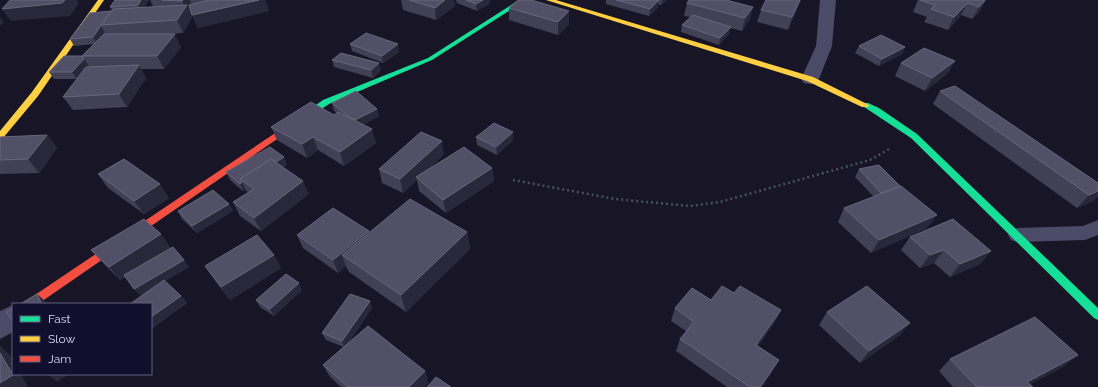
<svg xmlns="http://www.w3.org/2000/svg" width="1098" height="387" viewBox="0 0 1098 387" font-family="Raleway,sans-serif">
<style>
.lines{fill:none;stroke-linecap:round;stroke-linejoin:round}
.path{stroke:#425362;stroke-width:2.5;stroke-dasharray:2 3;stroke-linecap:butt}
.lane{fill:#4b4b67;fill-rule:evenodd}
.street{fill:#4b4b67;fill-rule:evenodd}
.fast{fill:#16e098;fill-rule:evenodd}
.slow{fill:#ffcf43;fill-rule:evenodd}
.jam{fill:#f24e42;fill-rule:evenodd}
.wall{fill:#414054}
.shaded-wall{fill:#29283a}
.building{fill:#515066;stroke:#67667e}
</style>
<rect width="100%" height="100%" fill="#171526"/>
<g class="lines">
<!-- path -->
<path class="path" d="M513 180 615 199 690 206 720 202 870 160 889 149"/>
<!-- lane -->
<path class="lane" d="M1098 220V235L1085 240 1017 242 1011 240 1008 235 1011 230 1017 228 1083 226Z"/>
<!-- street -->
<g class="street">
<path d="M820 0H836L832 46 819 79 816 83 810 84 804 83 801 79 816 46Z"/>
<path d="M13 305V332L0 339V311Z"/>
</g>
<!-- fast -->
<g class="fast">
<path d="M519 0H526L432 60 329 104 299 124 296 125 292 122 323 100 428 58Z"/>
<path d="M862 103H868L879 108 917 134 1098 308V320L1094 318 911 138 861 105Z"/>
</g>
<!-- slow -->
<g class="slow">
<path d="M98 0H104L38 96 3 138 0 139V131L32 92Z"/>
<path d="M546 0H556L813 77 869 105 868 107H862L807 81Z"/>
</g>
<!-- jam -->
<path class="jam" d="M296 119 299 120 300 122 299 124 38 304H25L26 301Z"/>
</g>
<!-- wall -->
<g class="wall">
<path d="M115 0H149L144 7H158L153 6 150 0H265L269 11 198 28 192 15 191 10 190 11 192 17 183 33 171 34 181 47 164 69H141L146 78 127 107 73 110 63 97 77 79H54L49 72 82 56 94 44 74 46 70 39 111 11 112 10 110 7Z"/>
<path d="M401 0H454L455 6 436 20 403 10Z"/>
<path d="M456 0H490V3L477 11 457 3Z"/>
<path d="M606 0H667L661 5 658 4V7L649 16 606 4Z"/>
<path d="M766 0H801L788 30 757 22 761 10Z"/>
<path d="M918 0H986L979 12 972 19 961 15 948 30 924 22 927 17 913 12Z"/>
<path d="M687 3 750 19 742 31 730 28 729 34 719 45 681 32 682 25 690 17 684 16Z"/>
<path d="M509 8 569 11V24L558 35 509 20Z"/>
<path d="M350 44 399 52 383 63 352 51Z"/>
<path d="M859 46 905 47 902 54 879 66 855 53Z"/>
<path d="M332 60 381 70 373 78 334 67Z"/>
<path d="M955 61 947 74 925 91 895 76 901 63Z"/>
<path d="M940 91 1098 183V196L1093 201 1077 208 933 104Z"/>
<path d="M332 103 377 109 379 116 363 125 376 143 344 166 318 150 307 158 277 140 271 127 334 115 337 113 334 111Z"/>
<path d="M47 135 57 148 39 173 0 174V137Z"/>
<path d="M476 137 513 140 497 155 477 145Z"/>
<path d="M444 154 427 171 492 168 494 181 446 213 419 191 417 180 403 193 382 183 379 169Z"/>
<path d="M284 157 287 165 283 167 309 194 261 231 240 216 233 202 248 193 246 190 243 191 230 180 226 172Z"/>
<path d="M859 169 927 228 871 253 838 222 844 208 874 197 855 177Z"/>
<path d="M98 174 169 198 144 214 108 188Z"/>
<path d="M229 204 233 211 197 233 182 219 178 211Z"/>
<path d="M369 232H467L470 249 406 312 349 272 346 266 338 273 303 248 297 235Z"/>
<path d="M161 234 170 248 154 258 184 260 189 267 165 281 181 296 187 303 151 329V304L142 295 125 277 120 280 103 263 91 250Z"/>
<path d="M910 237 991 251 980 264 950 277 934 263 920 268 901 250Z"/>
<path d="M274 255 281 268 230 300 214 279 205 266Z"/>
<path d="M302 290 274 316 260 307 256 300Z"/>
<path d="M734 293 781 310 774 323 758 346 772 372 762 387H727L676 351 680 339 686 331 671 321 675 308Z"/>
<path d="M372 308 347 345 425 371 428 383 424 387H341L330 377 323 365 344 347 326 340 322 333Z"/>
<path d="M827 312 900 335 860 363 819 325Z"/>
<path d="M950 359 1063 367 1030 384 1033 387H953L939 371Z"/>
</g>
<!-- shaded-wall -->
<g class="shaded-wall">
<path d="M65 0H77L79 3 70 16 11 21 2 9Z"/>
<path d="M141 0H149L141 12 138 5Z"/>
<path d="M183 0H190L193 7 190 11 192 17 183 33 177 20 185 7 182 1Z"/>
<path d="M259 0H265L269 11 198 28 192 15Z"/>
<path d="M445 0H454L455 6 436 20 435 8Z"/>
<path d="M483 0H490V3L477 11 476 4Z"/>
<path d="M659 0 658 7 649 16 650 9Z"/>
<path d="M662 0H667L661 5Z"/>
<path d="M800 0H801L788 30 792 17Z"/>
<path d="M986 0 979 12 972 19 979 7Z"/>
<path d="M968 3 961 15 948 30 954 17Z"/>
<path d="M753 7 750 19 742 31 745 18Z"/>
<path d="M569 11V24L558 35V22Z"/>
<path d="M0 17 4 22 0 26Z"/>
<path d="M101 26 105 33 97 44 93 37Z"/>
<path d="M731 27 729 34 719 45 720 38Z"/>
<path d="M175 34 181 47 164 69 157 56Z"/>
<path d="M398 44 399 52 383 63 382 56Z"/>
<path d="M905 47 902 54 879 66 882 59Z"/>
<path d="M84 59 89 66 77 79 72 72Z"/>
<path d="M955 61 947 74 925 91 932 78Z"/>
<path d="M379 63 381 70 373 78 371 70Z"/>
<path d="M139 65 146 78 127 107 119 94Z"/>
<path d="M377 109 379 116 356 129 353 121Z"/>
<path d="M372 129 376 143 344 166 340 152Z"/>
<path d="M513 132V140L497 155 496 147Z"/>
<path d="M47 135 57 148 39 173 28 159Z"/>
<path d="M313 137 318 150 307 158 302 144Z"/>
<path d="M442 141 444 154 418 179 416 177 417 180 403 193 400 179Z"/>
<path d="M284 157 287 165 251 187 243 181Z"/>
<path d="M492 168 494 181 446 213 443 200Z"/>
<path d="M303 181 309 194 261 231 254 218Z"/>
<path d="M242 182 246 190 243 191 240 184Z"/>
<path d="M160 184 169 198 144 214 134 201Z"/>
<path d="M1098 191V196L1093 201 1077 208 1089 195Z"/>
<path d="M229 204 233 211 197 233 192 226Z"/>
<path d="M937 215 927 228 871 253 879 240Z"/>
<path d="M369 231 373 244 342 255 346 266 338 273 333 260Z"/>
<path d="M467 232 470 249 406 312 401 295Z"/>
<path d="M161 234 170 248 120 280 109 267Z"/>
<path d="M944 250 934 263 920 268 930 255Z"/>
<path d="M991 251 980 264 950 277 960 264Z"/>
<path d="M274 255 281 268 230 300 221 287Z"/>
<path d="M184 260 189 267 140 296 134 289Z"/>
<path d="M299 283 302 290 274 316 270 309Z"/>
<path d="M37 294 45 301 46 304H38Z"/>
<path d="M181 296 187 303 151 329V317Z"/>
<path d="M370 301 372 308 345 348 342 341Z"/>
<path d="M781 310 774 323 750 357 756 345Z"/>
<path d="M910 323 900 335 860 363 869 351Z"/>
<path d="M0 346 9 354 13 360V374H21L28 387H0Z"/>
<path d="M1078 355 1063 367 1025 387 1027 382Z"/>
<path d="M779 360 772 372 762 387H760Z"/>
<path d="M425 371 428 383 424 387H409Z"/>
<path d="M47 374H69L57 382Z"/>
</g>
<!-- building -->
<g class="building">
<path d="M10 0H65L62 3 2 9Z"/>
<path d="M115 0H141L138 5 110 7Z"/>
<path d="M162 0H183L182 1Z"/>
<path d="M210 0H259L192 15 189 5Z"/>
<path d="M409 0H445L435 8Z"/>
<path d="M466 0H483L476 4Z"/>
<path d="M518 0H531L569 11 558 22 509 8Z"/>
<path d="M616 0H659L650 9Z"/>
<path d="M689 0H726L753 7 745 18 687 3Z"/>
<path d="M766 0H800L792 17 761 10Z"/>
<path d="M920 0H985L979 7 968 3 954 17 931 9 935 5Z"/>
<path d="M187 5 177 20 101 25 113 9Z"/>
<path d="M111 11 93 37 70 39 90 13Z"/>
<path d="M693 15 731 27 720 38 682 25Z"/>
<path d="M366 33 398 44 382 56 350 44Z"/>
<path d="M104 34H175L157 56H82Z"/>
<path d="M881 35 905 47 882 59 859 46Z"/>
<path d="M924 48 955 61 932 78 901 63Z"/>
<path d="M341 53 379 63 371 70 332 60Z"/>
<path d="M64 56H82L84 59 72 72H49Z"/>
<path d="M139 65 119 94 63 97 86 67Z"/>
<path d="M955 86 1098 183V191L1089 195 940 91Z"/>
<path d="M356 91 377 109 355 120 349 117 332 103Z"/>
<path d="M311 102 334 115 338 112 372 129 340 152 313 137 302 144 271 127Z"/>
<path d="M494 123 513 132 496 147 476 137Z"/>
<path d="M421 132 442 141 400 179 379 169Z"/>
<path d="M47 135 28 159 0 160V137Z"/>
<path d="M270 147 284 157 276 162 271 159 240 179 242 182 240 184 226 172Z"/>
<path d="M464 147 492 168 443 200 416 177Z"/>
<path d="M124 159 160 184 134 201 98 174Z"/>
<path d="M271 159 303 181 254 218 233 202 254 189 240 179Z"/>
<path d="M879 165 900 186 887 191 881 193 859 169Z"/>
<path d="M901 186 937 215 879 240 844 208Z"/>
<path d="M213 190 229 204 192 226 178 211Z"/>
<path d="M410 199 467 232 401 295 342 255Z"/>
<path d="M333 208 369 231 333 260 297 235Z"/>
<path d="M144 219 161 234 109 267 91 250Z"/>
<path d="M953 219 991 251 960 264 944 250 930 255 910 237Z"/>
<path d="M257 235 274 255 221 287 205 266Z"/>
<path d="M173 247 184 260 134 289 124 275Z"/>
<path d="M286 274 299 283 270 309 256 300Z"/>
<path d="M164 280 181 296 151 317V304H130Z"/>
<path d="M722 286 734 293 740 286 781 310 756 345 779 360 760 387H750L680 339 694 322 675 308 692 288 711 300Z"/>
<path d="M867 286 910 323 869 351 827 312Z"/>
<path d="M37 294 41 302 38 304H20Z"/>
<path d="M350 294 370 301 342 341 322 333Z"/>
<path d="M13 308V318L11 319 6 312Z"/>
<path d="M1035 317 1078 355 1027 382 1033 387H977L950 359Z"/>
<path d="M368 326 425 371 409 387H348L323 365Z"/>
<path d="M0 353 13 375 0 383Z"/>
<path d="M436 377 451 387H427Z"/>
</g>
<!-- legend -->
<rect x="12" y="303" width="140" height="72" fill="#110f2c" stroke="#626180"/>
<rect x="20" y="316" width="20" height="6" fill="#16e098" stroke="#626180"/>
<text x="48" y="323" font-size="12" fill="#dbdbff">Fast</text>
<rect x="20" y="336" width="20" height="6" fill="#ffcf43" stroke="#626180"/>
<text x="48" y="343" font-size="12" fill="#dbdbff">Slow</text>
<rect x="20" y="356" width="20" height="6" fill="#f24e42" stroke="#626180"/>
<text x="48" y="363" font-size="12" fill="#dbdbff">Jam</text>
</svg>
